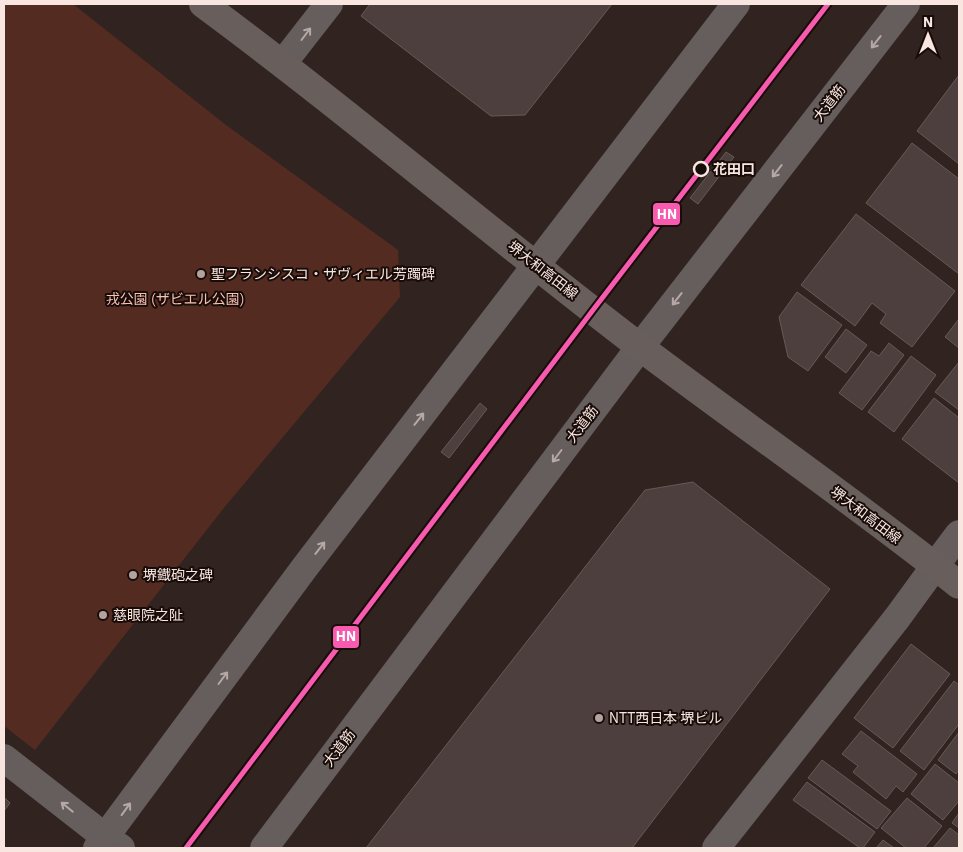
<svg xmlns="http://www.w3.org/2000/svg" width="963" height="852" viewBox="0 0 963 852" font-family="'IBM Plex Sans','Noto Sans JP',sans-serif">
<style>
.green{fill:#542b21}
.building{fill:#4c3f3d;stroke:#665a57}
.lines{fill:none;stroke-linecap:round;stroke-linejoin:round}
.minor{stroke:#655e5c;stroke-width:28}
.tertiary{stroke:#655e5c;stroke-width:28}
.primary{stroke:#685e5c;stroke-width:28}
.tram-1-casing{stroke:#180c09;stroke-width:9}
.tram-1{stroke:#f75aaf;stroke-width:5}
.oneway{stroke:#b6a9a5}
.stop-dot{fill:#180c09;stroke:#f9e6e1;stroke-width:2.5}
.poi-dot{fill:#b3a29d;stroke:#180c09;stroke-width:2}
.labels{text-anchor:middle;dominant-baseline:central;stroke-width:4;stroke-linejoin:round;paint-order:stroke}
.street-label{font-size:14px;fill:#f9e6e1;stroke:#180c09}
.stop-label{font-size:14px;font-weight:bold;fill:#f9e6e1;stroke:#180c09;text-anchor:start}
.poi-label{font-size:14px;fill:#f9e6e1;stroke:#180c09;text-anchor:start}
.park-label{font-size:14px;fill:#fac0b1;stroke:#180c09}
.line-badge{stroke:#180c09;stroke-width:2}
.badge-label{font-size:14px;text-anchor:middle;font-weight:bold;fill:#fff}
</style>
<rect width="100%" height="100%" fill="#312320"/>
<!-- green -->
<path class="green" d="M4 4H73L226 125 398 250 400 297 223 509 35 750 4 726Z"/>
<!-- building -->
<g class="building">
<path d="M370 4H612L525 115 491 116 361 16Z"/>
<path d="M959 75V164L917 131Z"/>
<path d="M912 143 959 179V274L866 203Z"/>
<path d="M726 152 734 157 698 204 690 198Z"/>
<path d="M856 214 955 291 912 347 880 323 886 314 872 303 855 326 801 285Z"/>
<path d="M797 292 842 325 808 371 788 357 779 317Z"/>
<path d="M959 319V348L945 337Z"/>
<path d="M846 329 867 345 846 373 825 357Z"/>
<path d="M889 343 904 355 862 410 839 393 871 351 879 356Z"/>
<path d="M911 356 936 375 894 432 868 412Z"/>
<path d="M959 362V410L935 392Z"/>
<path d="M934 398 959 418V483L902 439Z"/>
<path d="M480 403 487 409 449 458 441 452Z"/>
<path d="M693 482 830 589 632 848H366L645 490Z"/>
<path d="M911 644 950 674 893 748 854 718Z"/>
<path d="M954 681 959 685V724L924 770 900 751Z"/>
<path d="M861 731 917 774 903 792 896 786 886 799 853 772 858 766 842 754Z"/>
<path d="M959 732V770L956 774 938 760Z"/>
<path d="M822 760 891 811 877 829 808 778Z"/>
<path d="M935 764 959 783V801L943 820 911 794Z"/>
<path d="M807 782 875 832 863 848H860L793 800Z"/>
<path d="M4 797 10 803 4 811Z"/>
<path d="M907 798 942 826 924 848H906L881 828Z"/>
<path d="M959 813V828L952 823Z"/>
<path d="M950 828 959 835V848H933Z"/>
<path d="M883 840 894 848H876Z"/>
</g>
<g class="lines">
<!-- minor -->
<g class="minor">
<path d="M283 63 329 4"/>
<path d="M105 837 121 848"/>
<path d="M716 848 897 618 935 566"/>
</g>
<!-- tertiary -->
<g class="tertiary">
<path d="M935 566 959 534"/>
<path d="M4 758 105 837"/>
<path d="M97 848 305 567 736 4"/>
<path d="M264 848 640 347 906 4"/>
</g>
<!-- primary -->
<path class="primary" d="M203 4C352 114 493 235 640 347 746 427 856 503 959 585"/>
<!-- tram-1 casing -->
<g class="tram-1-casing">
<path id="tram-1" d="M186 848 593 310 828 4"/>
</g>
<!-- tram-1 -->
<use href="#tram-1" class="tram-1"/>
</g>
<!-- one-way arrows -->
<defs><path id="oneway-shaft" d="M-6 0H5M1.5-3L5.5 0L1.5 3" fill="none" stroke-width="1.6" stroke-linecap="round" stroke-linejoin="round" transform="scale(1.25)"/></defs>
<g class="oneway">
<use href="#oneway-shaft" transform="translate(306 34) rotate(-53)"/>
<use href="#oneway-shaft" transform="translate(876 42) rotate(128)"/>
<use href="#oneway-shaft" transform="translate(777 171) rotate(128)"/>
<use href="#oneway-shaft" transform="translate(677 299) rotate(128)"/>
<use href="#oneway-shaft" transform="translate(419 419) rotate(-52)"/>
<use href="#oneway-shaft" transform="translate(557 456) rotate(127)"/>
<use href="#oneway-shaft" transform="translate(320 548) rotate(-52)"/>
<use href="#oneway-shaft" transform="translate(223 678) rotate(-53)"/>
<use href="#oneway-shaft" transform="translate(67 807) rotate(-141)"/>
<use href="#oneway-shaft" transform="translate(126 809) rotate(-54)"/>
</g>
<!-- markers -->
<circle class="stop-dot" cx="701" cy="169" r="7"/>
<g class="poi-dot">
<circle cx="201" cy="274" r="5"/>
<circle cx="133" cy="575" r="5"/>
<circle cx="103" cy="615" r="5"/>
<circle cx="599" cy="718" r="5"/>
</g>
<g class="labels">
<!-- street labels -->
<g class="street-label">
<text transform="translate(829 103) rotate(-52)">大道筋</text>
<text transform="translate(543 270) rotate(38)">堺大和高田線</text>
<text transform="translate(582 424) rotate(-53)">大道筋</text>
<text transform="translate(866 515) rotate(37)">堺大和高田線</text>
<text transform="translate(339 748) rotate(-53)">大道筋</text>
</g>
<!-- stop labels -->
<g class="stop-label">
<text x="713" y="169">花田口</text>
</g>
<!-- poi labels -->
<g class="poi-label">
<text x="211" y="274">聖フランシスコ・ザヴィエル芳躅碑</text>
<text x="143" y="575">堺鐡砲之碑</text>
<text x="113" y="615">慈眼院之阯</text>
<text x="609" y="718">NTT西日本 堺ビル</text>
</g>
<!-- park labels -->
<g class="park-label">
<text x="175" y="299">戎公園 (ザビエル公園)</text>
</g>
</g>
<g class="line-badge">
<rect x="652" y="202" width="29" height="24" rx="5" fill="#f75aaf"/>
<rect x="332" y="625" width="28" height="24" rx="5" fill="#f75aaf"/>
</g>
<g class="badge-label">
<text x="667" y="219">HN</text>
<text x="346" y="641">HN</text>
</g>
<!-- border -->
<rect width="963" height="852" fill="none" stroke="#f9e6e1" stroke-width="10"/>
<!-- north arrow -->
<g transform="translate(928 35)" stroke="#180c09" stroke-width="4" paint-order="stroke">
<path d="M0-4L9 19L0 12L-9 19Z" fill="#f9e6e1"/>
<text y="-8" font-size="14" font-weight="bold" text-anchor="middle" fill="#f9e6e1">N</text>
</g>
</svg>
